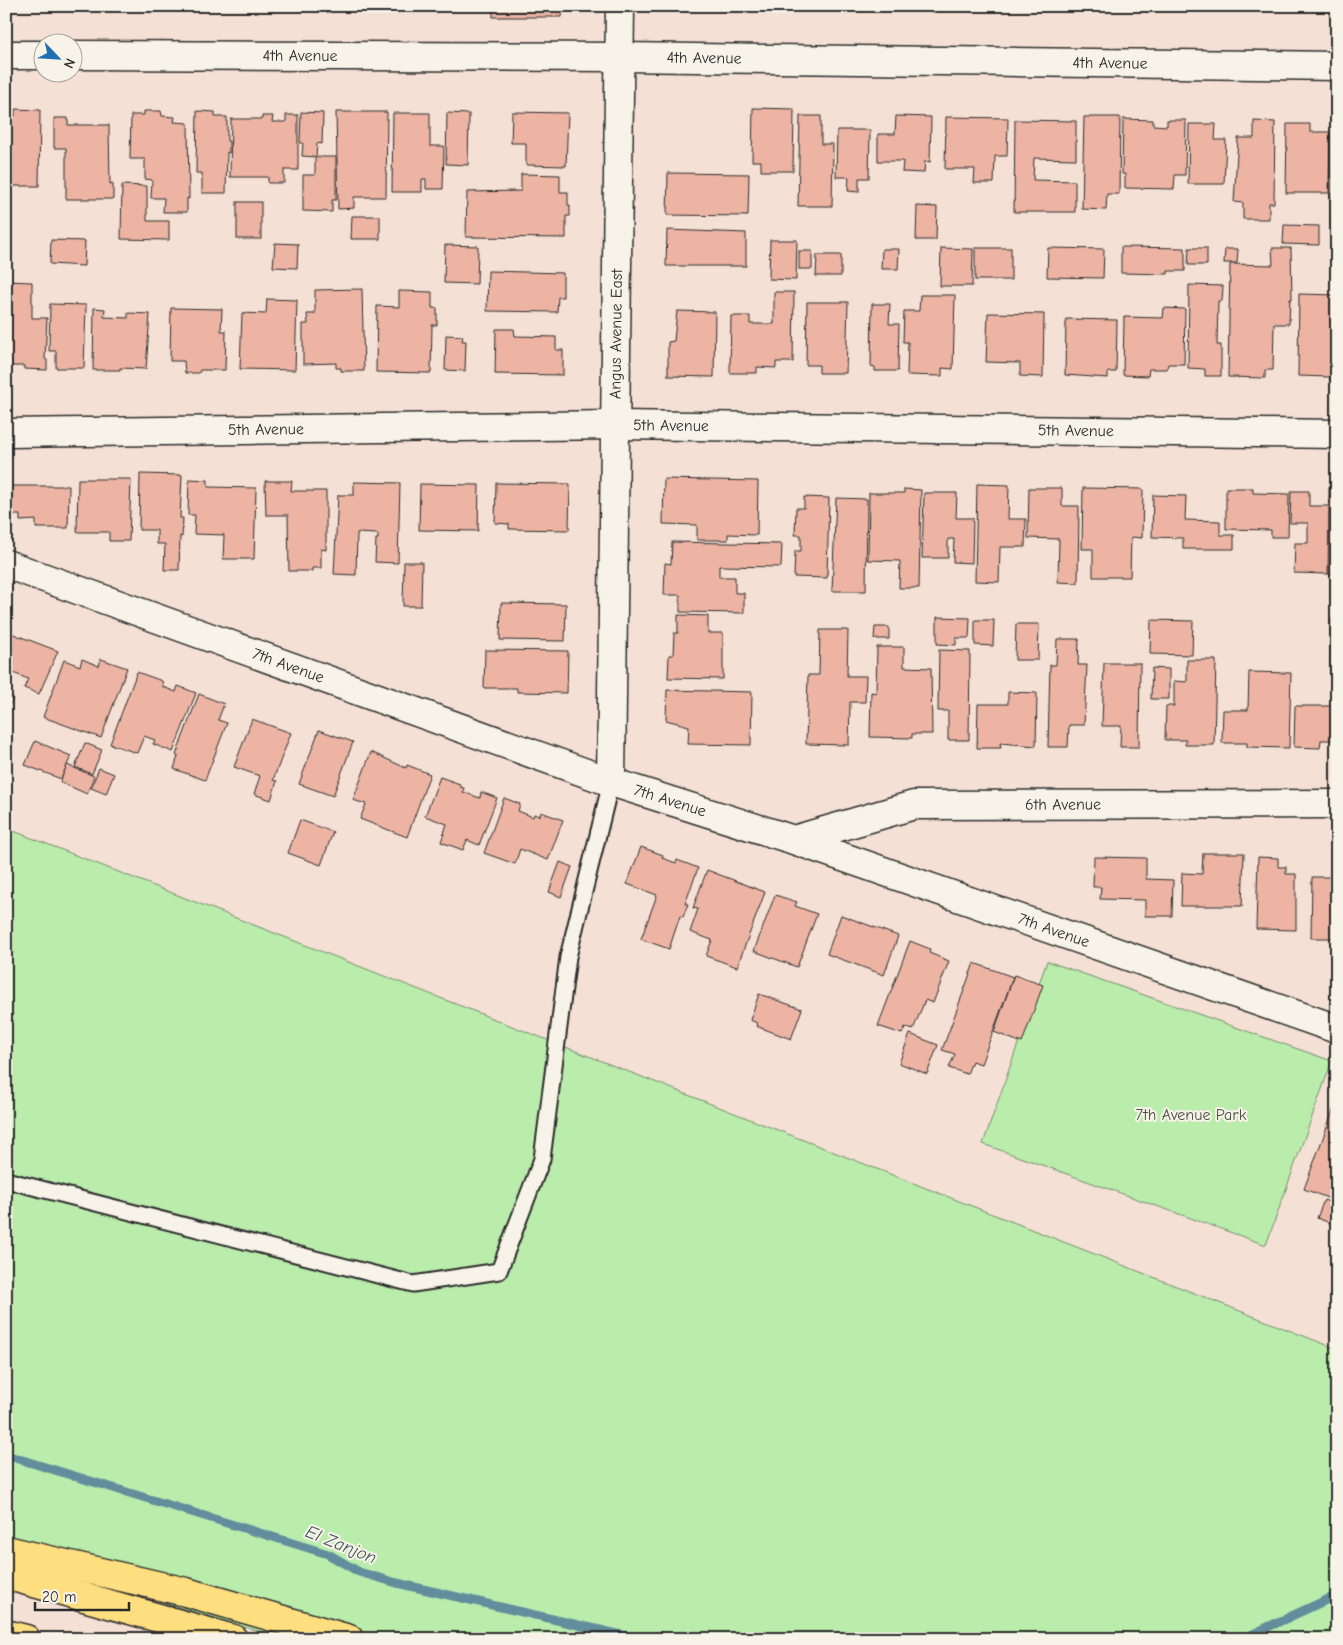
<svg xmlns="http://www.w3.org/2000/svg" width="1343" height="1645" viewBox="0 0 1343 1645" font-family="'Comic Neue',sans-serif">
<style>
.green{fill:#baecac;stroke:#728c6c}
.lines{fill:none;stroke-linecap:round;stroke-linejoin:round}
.stream{stroke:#628d9c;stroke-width:9}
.building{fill:#edb4a4;stroke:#2b2b2b}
.service-casing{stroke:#2b2b2b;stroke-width:19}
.minor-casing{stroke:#2b2b2b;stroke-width:31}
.motorway-casing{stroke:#2b2b2b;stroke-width:31}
.service{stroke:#f7f3e8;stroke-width:15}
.minor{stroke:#f7f3e8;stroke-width:28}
.motorway{stroke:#fedf80;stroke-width:28}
.labels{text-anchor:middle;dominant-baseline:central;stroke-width:4;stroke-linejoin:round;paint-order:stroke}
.street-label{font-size:16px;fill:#2b2b2b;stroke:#f7f3e8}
.park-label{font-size:16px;fill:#485245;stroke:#f7f3e8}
.water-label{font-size:18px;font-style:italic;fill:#42545a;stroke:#f7f3e8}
</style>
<rect width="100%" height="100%" fill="#f4e0d4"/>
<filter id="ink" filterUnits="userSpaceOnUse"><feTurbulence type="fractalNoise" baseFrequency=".02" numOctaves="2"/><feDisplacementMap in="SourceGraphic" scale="10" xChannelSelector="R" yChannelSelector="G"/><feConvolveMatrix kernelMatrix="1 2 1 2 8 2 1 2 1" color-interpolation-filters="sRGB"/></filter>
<g filter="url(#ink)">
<!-- green -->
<g class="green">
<path d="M6 828 1337 1349V1639H284L50 1568 6 1558Z"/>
<path d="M1047 961 1332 1061 1266 1245 983 1144Z"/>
</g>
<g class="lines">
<!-- stream -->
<g class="stream">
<path d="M6 1455 328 1554 359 1572 397 1583 639 1639"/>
<path d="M1242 1639 1337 1595"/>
</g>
</g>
<!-- building -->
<g class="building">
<path d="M493 6H563L562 17H493Z"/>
<path d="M676 6H722V8L676 7Z"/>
<path d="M951 6H975V8L951 7Z"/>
<rect x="1269" y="6" width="21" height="2"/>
<rect x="1308" y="6" width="29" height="1"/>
<path d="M753 108 794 109 793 171H761V161H752Z"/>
<path d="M15 109 40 110 39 186H6V116H15Z"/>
<path d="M144 111H161L162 116 175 117 174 122 188 123 189 199 187 198V212H163L164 198H151L152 180 145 179V159H130L131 115H144Z"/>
<path d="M197 111 215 112V117H227V141H229V153L227 152 226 193H202V173H196Z"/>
<path d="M301 112 323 113 322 144 317 143 316 157 302 156 303 143H300Z"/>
<path d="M336 112H387L386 197H354V208L338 209Z"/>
<path d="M512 112 568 113 566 166 526 165V143H511Z"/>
<path d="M393 113H430V146H444L443 189H426V179H422V192H392Z"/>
<path d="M447 113 469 114 468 165 446 164Z"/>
<path d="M286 115H298V170H284V183H268V177H230L231 119H262V116H273L272 122H286Z"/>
<path d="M800 116H821V144H833L832 206H798Z"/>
<path d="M896 116 931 117 930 162 925 161 924 173 902 172 903 161H878V134H895Z"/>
<path d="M946 117 1008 118 1007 156H995L994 183H974L975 169H945Z"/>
<path d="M1084 117H1120L1119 194H1107L1106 210 1082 209Z"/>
<path d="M54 118H68V125H109L110 184 113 183V199H66V148H54Z"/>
<path d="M1123 119 1153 120V125L1167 126V120H1186L1185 175H1175L1174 189 1125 188V174H1122Z"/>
<path d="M1333 119H1337V233L1331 232Z"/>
<path d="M1015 120 1076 121V159L1034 158 1033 180 1075 181V212H1014Z"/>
<path d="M1254 121 1275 122 1274 203H1269V219H1243V203L1234 202 1238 138H1254Z"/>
<path d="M1189 124H1216L1215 140H1226L1224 184H1188Z"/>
<path d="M1287 124H1310V132H1330L1329 193H1286Z"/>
<path d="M837 130H870L869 178H859V192L848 191 849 177H836Z"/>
<path d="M315 157H336V200H332V212L303 211V175H315Z"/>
<path d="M668 173 749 174 748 216 667 215Z"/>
<path d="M521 174 560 175V192H568V205H570V216H566V238L466 237 467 192 521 191Z"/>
<path d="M122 185 147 186V221H169V240L121 239Z"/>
<rect x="237" y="202" width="24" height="37"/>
<path d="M917 206 937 207 936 240H916Z"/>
<path d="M352 216H380V239H351Z"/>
<path d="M1284 225 1319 226V245L1283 244Z"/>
<path d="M667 230 746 233V266H666Z"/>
<path d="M51 240 85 241 84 266 50 264Z"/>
<path d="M770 240H797L796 280 769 279Z"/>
<path d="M275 243 298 244 297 268 273 267Z"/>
<path d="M445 245 478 246 477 284 444 283Z"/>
<path d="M1121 247 1185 248V271H1168V274L1121 273Z"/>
<path d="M941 248 973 249 972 286H940Z"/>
<rect x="975" y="248" width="36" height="32"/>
<path d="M1048 248 1104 249 1103 278 1047 277Z"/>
<path d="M1189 248H1207V265H1188Z"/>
<path d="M1272 248H1291L1292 299H1290L1289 324H1274L1273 370H1265V378L1228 377 1230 264 1273 265Z"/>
<path d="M882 249H899L898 269H881Z"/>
<path d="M1225 249H1238L1237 263H1224Z"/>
<rect x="799" y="251" width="13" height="18"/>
<path d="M817 255H841V276H816Z"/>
<path d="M488 271 563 273V297H558L557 312 487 311Z"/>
<path d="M6 281 32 282V318H47L45 359 47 360V370L24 369V366H8L6 369Z"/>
<path d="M1189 285 1223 286 1222 301H1218L1217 345H1221V376H1205V369L1188 368Z"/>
<path d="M362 289 364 371H341V368H336V363L303 364V324H308L307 314H315V290Z"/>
<path d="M399 291 432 292V308H437V325H432L431 373 376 372 377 306 399 307Z"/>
<path d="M774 292H794L793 362H776V368L757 367V373H730L731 316H750V324H774Z"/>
<path d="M1299 294 1337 295V381H1330V377L1298 376Z"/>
<path d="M920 295H955L953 369 942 368V376L907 375 908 342H903L904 311H919Z"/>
<path d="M267 299 297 300 295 370 240 369 242 313 266 314Z"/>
<path d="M807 302H848L846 373H819V365H806Z"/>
<path d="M50 304 86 305 84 368H56V351H49Z"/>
<path d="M872 304H890L889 324H899L898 371H875V367L871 366Z"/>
<path d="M94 308 105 309 104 317 128 318V313L150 314 146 369 120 368V370H93Z"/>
<path d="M171 308 222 309 221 331H226L225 370H200L199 373H185L184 361H170Z"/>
<path d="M1164 308 1185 309 1184 364H1168L1167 369H1149L1148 376 1123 375 1124 317 1163 318Z"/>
<path d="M677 311 715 312 714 377 668 376V342L674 341Z"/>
<path d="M988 313 1044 314 1043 377 1020 376V363L986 362Z"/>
<path d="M1066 319 1117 320 1116 372H1108V378L1065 375Z"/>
<path d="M496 329H514L515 336 556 337V350H563V375L495 374Z"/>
<path d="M446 335 463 336 462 341H466L465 371 445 370Z"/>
<path d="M140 474 182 475 180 518H183L182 537 180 536 179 570H164L165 544H157V530H139Z"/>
<path d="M78 479H131L129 541H109V532H77Z"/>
<path d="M189 479 208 480V487L256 488 254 559H223L224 535 194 534 195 515H188Z"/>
<path d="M664 479 758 481 757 535 728 534V540H697V525L663 524Z"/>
<path d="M265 481H292L291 491H326V550L321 549V568H312V571H289L288 515H266Z"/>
<path d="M354 482 400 483 398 563 375 562 376 539H378V534L357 533 356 575 334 574 338 495H354Z"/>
<path d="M496 483 570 484 569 530 509 529V524L495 523Z"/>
<path d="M420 484 479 485 478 531 419 530Z"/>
<path d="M977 484 1009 485 1008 519H1026L1025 547H1000L999 582 975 581Z"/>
<path d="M6 486H69L68 528H36V520L20 521V515H6Z"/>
<path d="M1029 488H1062V506H1079L1078 583 1058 582 1059 539 1028 538Z"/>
<path d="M1083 488 1143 489 1142 538 1131 537 1130 577H1093V549H1082Z"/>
<path d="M1226 488H1253V493L1289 494 1288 537H1271V530L1226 529Z"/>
<path d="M1329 488H1337V574H1328Z"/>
<path d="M904 489 921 490 919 588H899L900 561 868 560 869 493H904Z"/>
<path d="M1291 491H1309V506H1329L1328 574 1294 573 1295 543H1308V523H1290Z"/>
<path d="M924 493H957L956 518H973L972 563 953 562 954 539H948V558H922Z"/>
<path d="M1153 495 1186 496 1185 520 1220 521V535H1234V549H1183V538L1152 537Z"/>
<path d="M804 497 829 498 827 578 794 577 795 551H801V535H795L796 508H804Z"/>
<path d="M836 498 867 499 866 591H832Z"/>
<path d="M672 542 782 544 781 567 719 566V577H735V593H744V613L680 612V595H664L665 563 671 564Z"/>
<path d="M404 562H422L421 606H403Z"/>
<path d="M501 603 566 604 565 641 500 640Z"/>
<path d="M678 615 708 616V633H723V679L668 678 669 655H673L674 633H678Z"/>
<path d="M937 617 970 618 969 638H956V645L937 644Z"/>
<path d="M1331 619H1337V678H1330Z"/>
<path d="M975 620H994L993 646 975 645Z"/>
<path d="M1151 620 1193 621 1192 655 1150 654Z"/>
<path d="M1016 624H1039L1038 660H1015Z"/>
<path d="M875 627H889V639H874Z"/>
<path d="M820 630H848L847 676H866L865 702H850L849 745 806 744 808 675H819Z"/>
<path d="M8 632 58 651 39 694 24 688 28 679 6 670Z"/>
<path d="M1057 639H1079L1078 665H1087L1084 725H1069L1068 747H1048L1050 665H1056Z"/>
<path d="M877 647H904V667L931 668 932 734H912V738L870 737 871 692 876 693Z"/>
<path d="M485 650 568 651 567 693 517 692V688H484Z"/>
<path d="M939 650 970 651 969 740H948V711H938Z"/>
<path d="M82 659 99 666 101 659 127 668 101 738 43 717 64 660 80 666Z"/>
<path d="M1187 660H1216L1214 745H1185L1186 740H1165L1166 706H1174V681L1187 682Z"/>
<path d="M1104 663H1140L1139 747H1120L1121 726H1102Z"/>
<path d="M1152 668 1169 669V699H1151Z"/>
<path d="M137 672 162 681 163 687 176 692 178 686 196 693 173 752 153 744 155 740 144 736 137 753 110 744Z"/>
<path d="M1249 672 1291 673 1289 748 1247 747V743H1222L1223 710H1248Z"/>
<path d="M667 690 752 692 751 745 688 744 689 726 666 720Z"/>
<path d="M1008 692 1037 693 1036 746 1000 743 1001 748H977L978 704H1008Z"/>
<path d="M199 694 224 704 218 720 227 723 205 780 174 769 178 756 176 755Z"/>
<path d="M6 695 13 698 6 714Z"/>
<path d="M1331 702 1337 703V740H1321L1320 748 1294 747 1295 706H1331Z"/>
<path d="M252 719 291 733 273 780 277 781 271 800 254 794 260 776 234 767Z"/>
<path d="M319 730 353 742 333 796 299 784Z"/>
<path d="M35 741 71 756 61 779 25 765Z"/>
<path d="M85 743 102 750 92 774 75 767Z"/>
<path d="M371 752 406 768 407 765 430 774 407 837 360 819 366 804 353 800Z"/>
<path d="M67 765 94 776 87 794 60 782Z"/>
<path d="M99 768 114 774 106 794 91 788Z"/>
<path d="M440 777 460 784V787L464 788 463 792 480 798 481 792 497 798 479 845 467 840 463 850 441 842 447 824 425 816Z"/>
<path d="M504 798 520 804 518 811 533 817 534 814 540 816 541 812 563 820 548 860 520 849 515 864 484 853Z"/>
<path d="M300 820 333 832 321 865 288 853Z"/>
<path d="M641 847 663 855 662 858 676 863 677 860 698 868 685 904H688L683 917 680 916 669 949 641 939 657 895 627 884Z"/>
<path d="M1203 853H1244L1242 906H1181L1182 873 1202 874Z"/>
<path d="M1332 856H1337V938H1311L1312 877H1332Z"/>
<path d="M1094 857 1146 858V879L1173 880 1172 916H1145V900L1100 899 1101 887H1093Z"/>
<path d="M1258 857 1278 858V867H1286V874H1296V930L1256 929Z"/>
<path d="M560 862 572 867 561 897 549 892Z"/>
<path d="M707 870 765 892 737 967 706 956 712 940 690 932 698 909 693 908Z"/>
<path d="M775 895 797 902 795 906 817 914 797 967 754 951Z"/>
<path d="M841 915 898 936 884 975 827 954Z"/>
<path d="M910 941 930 949 929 953 949 961 933 1003 925 1000 913 1030 905 1027 902 1034 878 1026Z"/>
<path d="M974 963 1013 977 981 1064 972 1061 967 1074 949 1068 955 1054 942 1050Z"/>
<path d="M1014 975 1043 985 1022 1043 994 1032Z"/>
<path d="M759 994 802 1009 791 1039 756 1026 757 1023 750 1020Z"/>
<path d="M910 1034 938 1045 927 1074 899 1063Z"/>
<path d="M1337 1100V1198L1333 1200 1304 1189Z"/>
<path d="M1324 1200 1337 1205 1330 1223 1317 1218Z"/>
</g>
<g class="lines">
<!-- service casing -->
<g class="service-casing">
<path id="service" d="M6 1180 413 1284 499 1271 542 1159 568 957 611 782"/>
</g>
<!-- minor casing -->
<g class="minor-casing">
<g id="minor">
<path d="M6 55H42"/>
<path id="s1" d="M72 55 620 57 1337 66"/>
<path id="s2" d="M6 433 616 425 1337 434"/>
<path id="s3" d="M6 564 611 782 794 840 1337 1029"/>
<path id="s4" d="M611 782 620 6"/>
<path id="s5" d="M794 840 914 805 1337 804"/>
</g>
</g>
<!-- motorway casing -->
<g class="motorway-casing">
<g id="motorway">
<path d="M6 1550 186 1592 349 1639"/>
<path d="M6 1575 233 1639"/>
<path d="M6 1634 26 1639"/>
</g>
</g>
<!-- service -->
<use href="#service" class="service"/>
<!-- minor -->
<use href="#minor" class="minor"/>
<!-- motorway -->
<use href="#motorway" class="motorway"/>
</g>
</g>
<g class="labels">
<!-- street labels -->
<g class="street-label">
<text stroke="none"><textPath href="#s1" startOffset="228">4th Avenue</textPath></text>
<text stroke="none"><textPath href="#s1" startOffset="632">4th Avenue</textPath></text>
<text stroke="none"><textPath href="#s1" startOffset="1038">4th Avenue</textPath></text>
<text stroke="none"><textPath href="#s4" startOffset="448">Angus Avenue East</textPath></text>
<text stroke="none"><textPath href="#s2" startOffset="665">5th Avenue</textPath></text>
<text stroke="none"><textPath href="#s2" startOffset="260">5th Avenue</textPath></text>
<text stroke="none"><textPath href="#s2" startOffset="1070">5th Avenue</textPath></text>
<text stroke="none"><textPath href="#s3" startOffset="300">7th Avenue</textPath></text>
<text stroke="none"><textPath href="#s3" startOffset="705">7th Avenue</textPath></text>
<text stroke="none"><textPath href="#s5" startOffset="274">6th Avenue</textPath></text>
<text stroke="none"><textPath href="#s3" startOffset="1110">7th Avenue</textPath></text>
</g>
<!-- park labels -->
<g class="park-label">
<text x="1191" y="1115">7th Avenue Park</text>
</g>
<!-- water labels -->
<g class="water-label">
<text transform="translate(341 1545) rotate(22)">El Zanjon</text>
</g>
</g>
<!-- margin -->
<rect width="1343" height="1645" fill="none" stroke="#f7f3e8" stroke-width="25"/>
<rect x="12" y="12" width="1318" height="1620" fill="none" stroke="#2b2b2b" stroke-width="2" filter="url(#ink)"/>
<!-- north arrow -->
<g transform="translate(58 58) rotate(115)"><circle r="24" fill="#f7f3e8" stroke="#a5a39c"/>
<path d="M0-4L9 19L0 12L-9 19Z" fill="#1f6fb2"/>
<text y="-8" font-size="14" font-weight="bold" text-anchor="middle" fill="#2b2b2b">N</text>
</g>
<!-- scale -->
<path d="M35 1602v8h94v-8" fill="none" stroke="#2b2b2b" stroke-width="2.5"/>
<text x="42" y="1602" font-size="15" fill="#2b2b2b" stroke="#f7f3e8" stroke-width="4" paint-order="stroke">20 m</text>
</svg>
